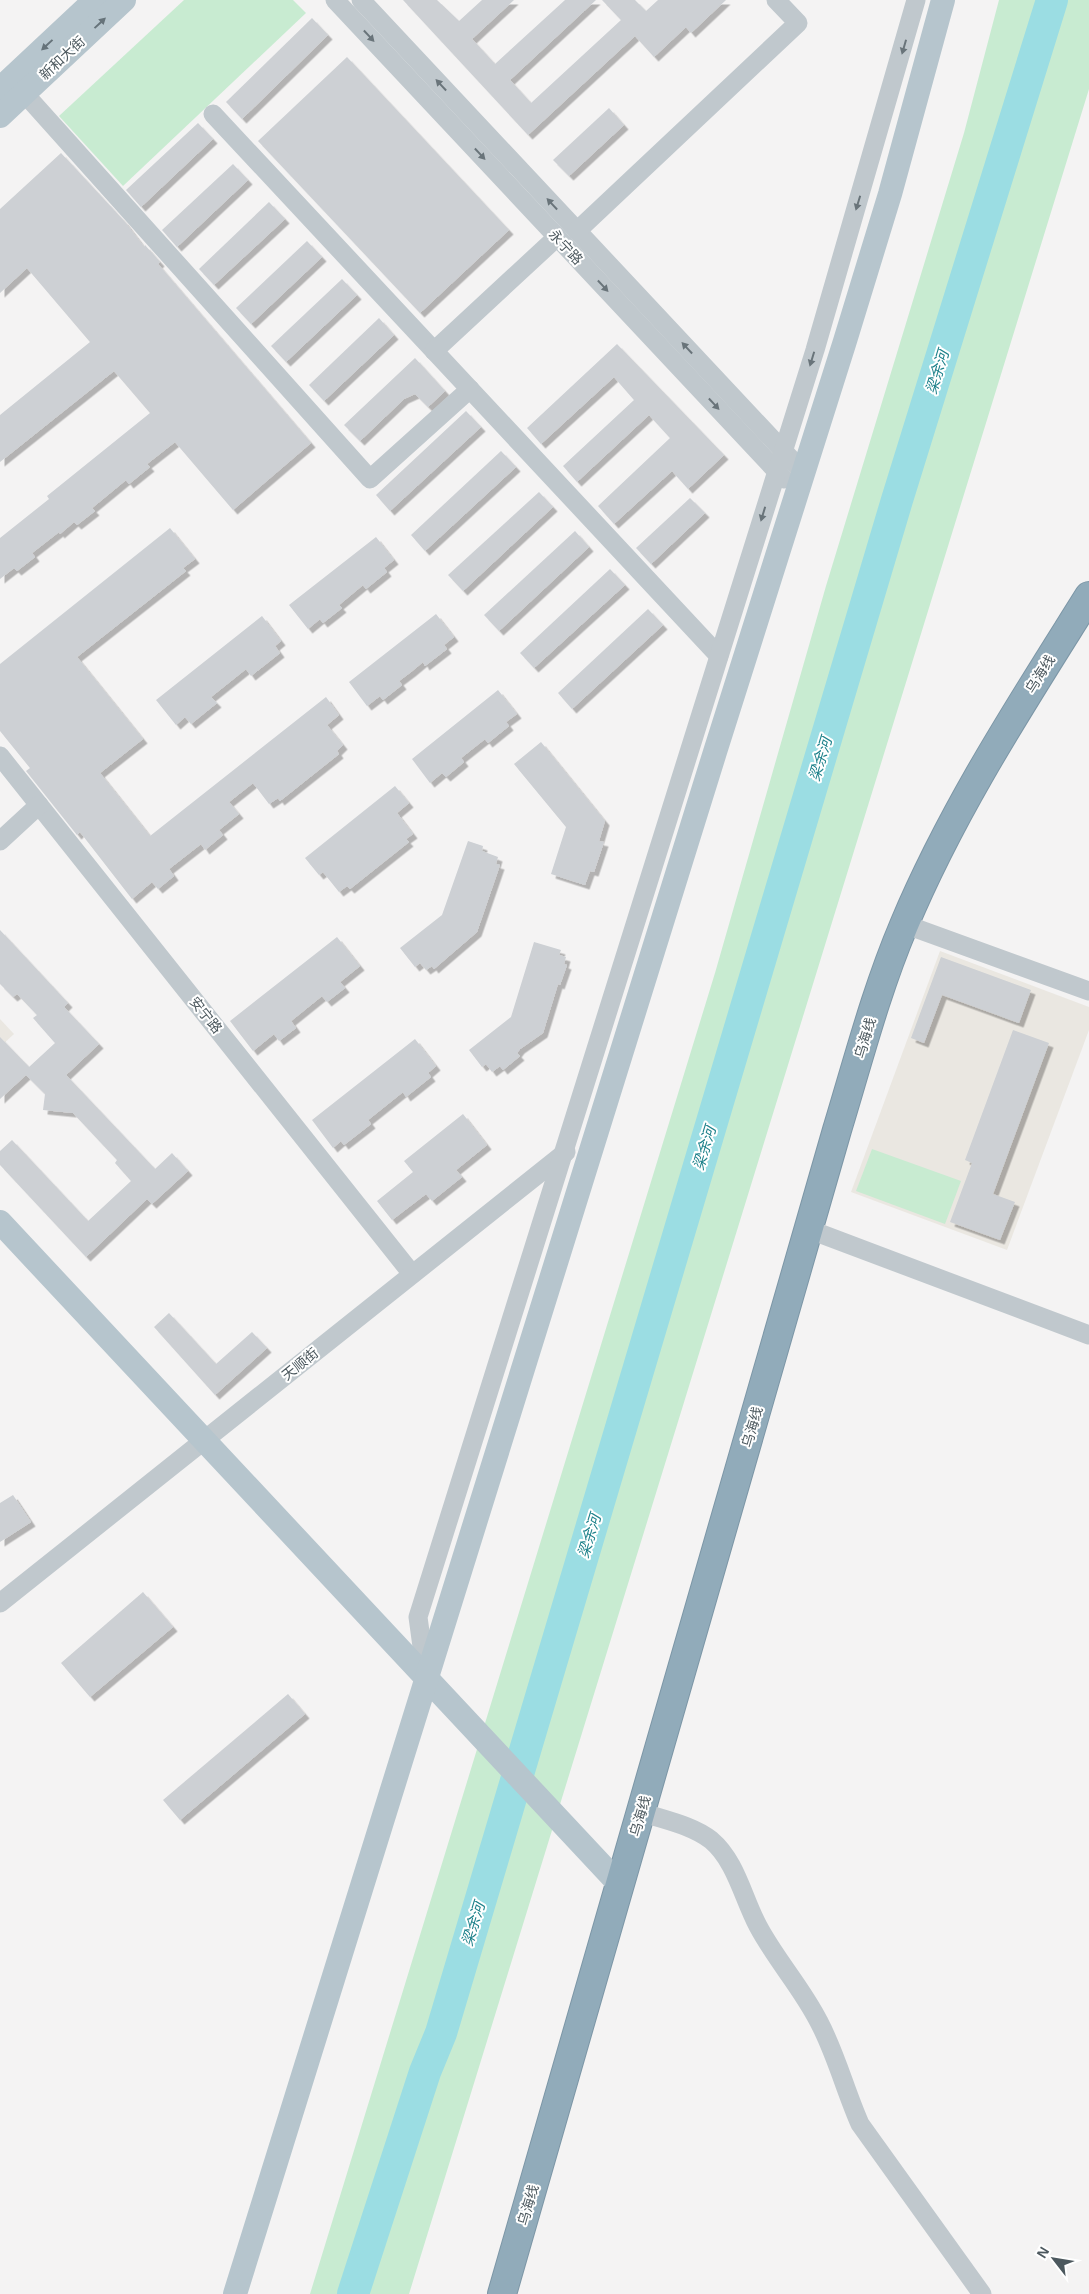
<svg xmlns="http://www.w3.org/2000/svg" width="1089" height="2294" viewBox="0 0 1089 2294" font-family="Helvetica,'Noto Sans SC',sans-serif">
<style>
.commercial{fill:#eae7e1}
.green{fill:#c8ebd1}
.lines{fill:none;stroke-linecap:round;stroke-linejoin:round}
.river{stroke:#9bdde3;stroke-width:32}
.building{fill:#cdd0d4;filter:url(#shadow)}
.highway-casing{stroke:#7c96a6;stroke-width:30}
.minor{stroke:#c0c8cd;stroke-width:19}
.major{stroke:#b6c5cd;stroke-width:24}
.highway{stroke:#91abba;stroke-width:28}
.oneway{fill:#66737a}
.oneway2{fill:#69747a}
.labels{text-anchor:middle;dominant-baseline:central;stroke-width:4;stroke-linejoin:round;paint-order:stroke}
.street-label{font-size:14px;fill:#4c585e;stroke:#fff}
.water-label{font-size:15px;font-style:italic;fill:#1d818a;stroke:#fff}
</style>
<defs>
<filter id="shadow"><feDropShadow dx="4.5" dy="4.5" stdDeviation="0" flood-color="#0004"/></filter>
</defs>
<rect width="100%" height="100%" fill="#f4f3f3"/>
<!-- commercial -->
<g class="commercial">
<path d="M940 951 1089 1007V1030L1007 1250 851 1192Z"/>
<path d="M0 1019 14 1034 0 1047Z"/>
</g>
<!-- green -->
<g class="green">
<path d="M184 0H293L306 13 123 186 59 116Z"/>
<path d="M999 0H1089V89L409 2294H310L715 973 826 586 964 133Z"/>
<path d="M872 1149 961 1181 945 1224 856 1191Z"/>
</g>
<g class="lines">
<!-- river -->
<path class="river" d="M353 2294 425 2072 441 2033 897 500 1052 0"/>
</g>
<!-- building -->
<g class="building">
<path d="M403 0H437L459 21 482 0H514L472 39 495 64 565 0H596L510 80 531 103 621 20 602 0H635L646 11 658 0H726L691 33 686 27 654 57 635 36 528 135Z"/>
<path d="M312 18 328 35 242 119 226 102Z"/>
<path d="M347 57 509 230 420 313 258 141Z"/>
<path d="M609 108 624 125 569 176 553 160Z"/>
<path d="M198 123 213 139 141 207 126 190Z"/>
<path d="M61 153 125 222 144 247 145 245 160 262 158 264 311 443 233 510 175 442 147 464 150 467 129 484 126 480 92 508 95 511 77 525 74 522 60 534 59 532 32 553 35 557 17 571 14 568 0 579V538L49 499 47 496 150 413 114 371 0 462V415L90 342 27 268 0 293V209Z"/>
<path d="M233 164 248 180 177 247 162 230Z"/>
<path d="M269 202 285 219 214 285 199 269Z"/>
<path d="M307 241 322 257 251 324 236 308Z"/>
<path d="M342 279 357 295 286 362 271 346Z"/>
<path d="M379 318 394 335 324 401 309 385Z"/>
<path d="M617 344 724 455 688 489 672 471 614 524 598 506 670 438 649 415 577 482 563 466 634 400 614 377 541 444 527 428Z"/>
<path d="M415 358 445 391 428 407 415 394 404 399 360 441 344 425Z"/>
<path d="M466 411 481 427 390 511 376 495Z"/>
<path d="M501 451 516 467 425 551 411 535Z"/>
<path d="M539 492 553 507 463 591 448 575Z"/>
<path d="M690 498 705 513 651 564 636 548Z"/>
<path d="M170 528 195 559 183 568 186 571 77 657 143 739 100 773 150 836 326 697 339 715 327 725 343 745 337 751 339 754 280 801 278 798 269 804 253 783 229 802 239 814 219 830 223 835 205 850 201 844 169 869 174 876 158 889 152 882 132 899 80 832 77 835 26 771 30 768 0 731V664Z"/>
<path d="M575 531 589 547 499 631 484 615Z"/>
<path d="M376 537 394 560 384 568 387 572 366 589 363 585 339 605 342 608 323 623 320 619 308 629 289 605Z"/>
<path d="M610 569 625 585 534 668 520 653Z"/>
<path d="M648 609 663 625 572 709 558 693Z"/>
<path d="M436 614 454 637 444 645 447 649 425 666 423 662 411 672 399 681 402 685 383 700 380 696 367 706 349 682Z"/>
<path d="M262 616 281 641 275 646 280 653 251 676 246 669 211 697 217 703 191 724 185 717 176 725 156 700Z"/>
<path d="M498 690 517 714 506 722 509 726 488 743 485 739 461 758 464 762 446 777 442 773 430 783 412 759Z"/>
<path d="M541 742 605 821 599 841 604 842 594 872 590 871 585 885 551 874 566 827 514 764Z"/>
<path d="M395 786 409 803 397 813 413 834 406 839 409 842 350 889 347 886 339 892 323 872 319 875 305 858Z"/>
<path d="M468 841 483 846 482 851 498 857 496 864 500 865 477 932 434 969 432 966 426 970 420 963 415 967 400 948 442 915Z"/>
<path d="M0 930 68 1003 64 1007 99 1044 66 1075 155 1169 172 1153 188 1171 152 1204 147 1199 86 1257 0 1165V1151L12 1140 88 1221 131 1181 115 1163 117 1160 73 1113 43 1110 45 1094 26 1075 0 1099V1037L29 1067 55 1043 33 1018 37 1015 17 994 13 997 0 984Z"/>
<path d="M337 937 360 966 340 982 345 988 327 1002 322 996 291 1021 296 1028 279 1041 274 1034 253 1051 230 1021Z"/>
<path d="M534 942 561 950 559 955 566 957 564 964 567 965 560 985 558 984 543 1033 520 1049 517 1053 520 1056 503 1070 500 1066 492 1072 486 1064 482 1067 469 1050 511 1017Z"/>
<path d="M941 957 1031 990 1019 1023 942 995 924 1043 911 1038Z"/>
<path d="M1013 1030 1049 1043 993 1194 1015 1202 1000 1240 950 1222 972 1163 965 1160Z"/>
<path d="M415 1039 436 1066 428 1073 431 1077 406 1097 403 1092 368 1120 371 1124 344 1145 341 1141 333 1148 312 1120Z"/>
<path d="M463 1114 487 1145 456 1170 462 1177 432 1201 426 1194 392 1220 377 1201 413 1172 404 1161Z"/>
<path d="M169 1313 216 1364 252 1332 267 1348 215 1395 154 1327Z"/>
<path d="M13 1495 31 1522 0 1542V1503Z"/>
<path d="M143 1592 173 1627 90 1697 61 1663Z"/>
<path d="M288 1694 305 1714 180 1820 163 1800Z"/>
</g>
<g class="lines">
<!-- highway casing -->
<g class="highway-casing">
<path id="highway" d="M502 2294 837 1130C858 1061 876 991 904 925 953 808 1022 703 1089 596"/>
</g>
<!-- minor -->
<g class="minor">
<path d="M335 0 784 479"/>
<path d="M361 0 804 473"/>
<path d="M24 93 370 479 470 389"/>
<path d="M213 114 719 656"/>
<path d="M577 231 798 23 776 0"/>
<path d="M434 351 557 237"/>
<path d="M0 756 412 1274"/>
<path d="M0 841 39 805"/>
<path d="M904 924 1089 991"/>
<path d="M808 1229 1089 1335"/>
<path d="M0 1603 566 1152"/>
<path d="M426 1676 418 1617 815 350 916 0"/>
<path d="M641 1812C664 1820 692 1825 711 1840 736 1861 743 1898 758 1926 776 1960 802 1988 819 2022 836 2054 845 2090 860 2124L982 2294"/>
</g>
<!-- major -->
<g class="major">
<path d="M0 89 95 0"/>
<path d="M0 116 124 0"/>
<path d="M0 1222 620 1885"/>
<path d="M235 2294 715 752 845 341 890 194 943 0"/>
</g>
<!-- highway -->
<use href="#highway" class="highway"/>
</g>
<!-- one-way arrows -->
<defs><path id="oneway-solid" d="M-6-.8H1V-3.2L6.5 0L1 3.2V.8H-6Z" transform="scale(1.25)"/></defs>
<g class="oneway">
<use href="#oneway-solid" transform="translate(100 23) rotate(-43)"/>
<use href="#oneway-solid" transform="translate(47 45) rotate(137)"/>
</g>
<g class="oneway2">
<use href="#oneway-solid" transform="translate(369 36) rotate(47)"/>
<use href="#oneway-solid" transform="translate(904 47) rotate(106)"/>
<use href="#oneway-solid" transform="translate(441 85) rotate(-133)"/>
<use href="#oneway-solid" transform="translate(480 154) rotate(47)"/>
<use href="#oneway-solid" transform="translate(858 203) rotate(107)"/>
<use href="#oneway-solid" transform="translate(552 204) rotate(-133)"/>
<use href="#oneway-solid" transform="translate(603 286) rotate(47)"/>
<use href="#oneway-solid" transform="translate(687 348) rotate(-133)"/>
<use href="#oneway-solid" transform="translate(812 359) rotate(107)"/>
<use href="#oneway-solid" transform="translate(714 404) rotate(47)"/>
<use href="#oneway-solid" transform="translate(763 514) rotate(107)"/>
</g>
<g class="labels">
<!-- street labels -->
<g class="street-label">
<text transform="translate(62 58) rotate(-43)">新和大街</text>
<text transform="translate(566 247) rotate(47)">永宁路</text>
<text transform="translate(1040 674) rotate(-58)">乌海线</text>
<text transform="translate(206 1015) rotate(51)">安宁路</text>
<text transform="translate(865 1038) rotate(-73)">乌海线</text>
<text transform="translate(300 1364) rotate(-39)">天顺街</text>
<text transform="translate(752 1427) rotate(-74)">乌海线</text>
<text transform="translate(640 1816) rotate(-74)">乌海线</text>
<text transform="translate(528 2205) rotate(-74)">乌海线</text>
</g>
<!-- water labels -->
<g class="water-label">
<text transform="translate(937 372) rotate(-73)">梁余河</text>
<text transform="translate(820 759) rotate(-73)">梁余河</text>
<text transform="translate(704 1148) rotate(-73)">梁余河</text>
<text transform="translate(589 1536) rotate(-73)">梁余河</text>
<text transform="translate(473 1924) rotate(-73)">梁余河</text>
</g>
</g>
<!-- north arrow -->
<g transform="translate(1054 2259) rotate(301)" stroke="#ffffff" stroke-width="4" paint-order="stroke">
<path d="M0-4L9 19L0 12L-9 19Z" fill="#4c585e"/>
<text y="-8" font-size="14" font-weight="bold" text-anchor="middle" fill="#4c585e">N</text>
</g>
</svg>
